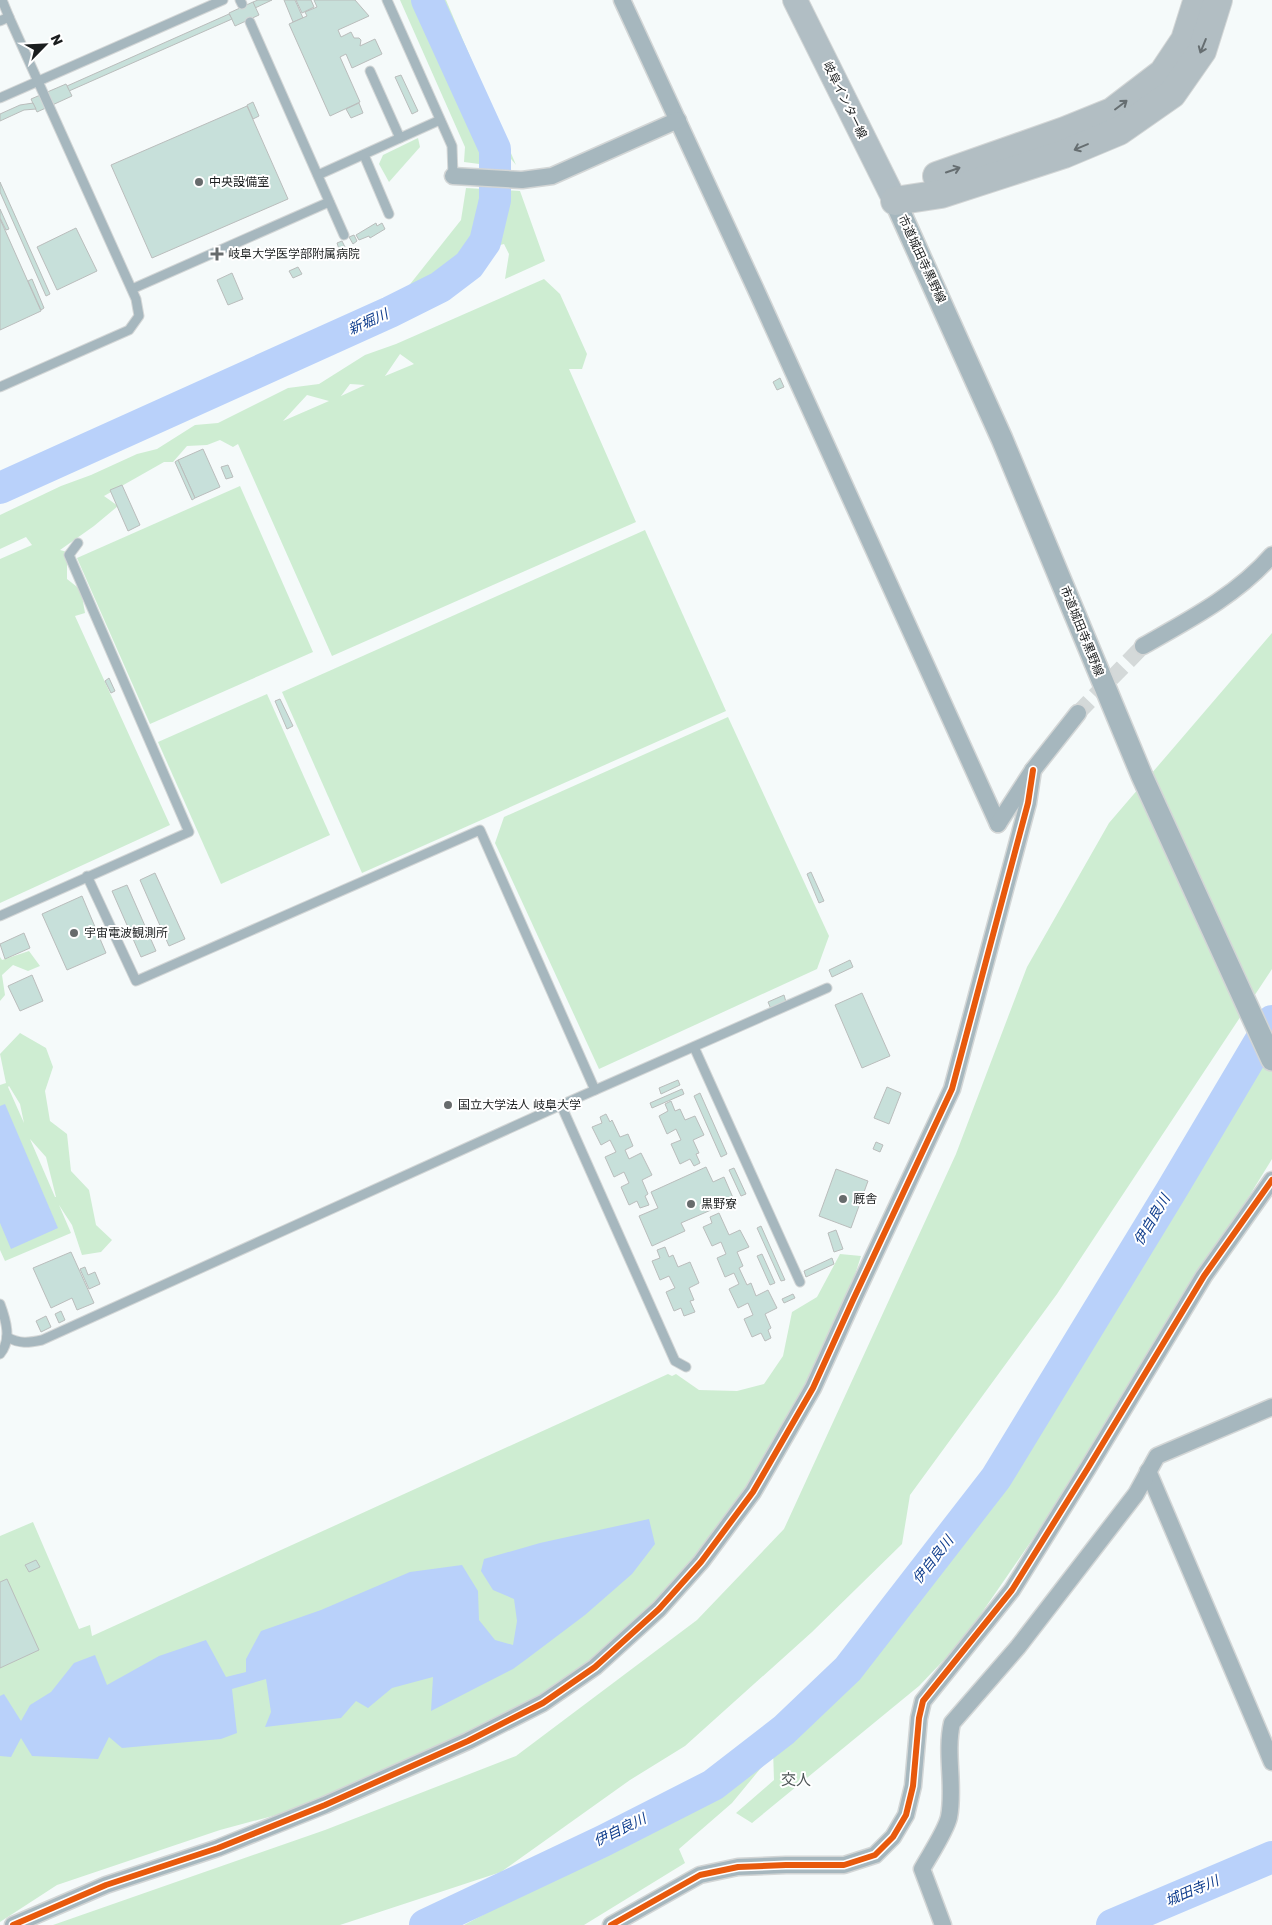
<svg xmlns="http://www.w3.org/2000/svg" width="1272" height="1925" viewBox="0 0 1272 1925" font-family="Rubik,'Noto Sans JP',sans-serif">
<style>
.green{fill:#ceedd2;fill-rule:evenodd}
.water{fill:#b9d1fa}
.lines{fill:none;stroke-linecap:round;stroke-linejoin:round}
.river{stroke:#b9d1fa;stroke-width:32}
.building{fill:#c7e0da;stroke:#babdbc}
.minor-tunnel{stroke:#d4d9d9;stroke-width:16;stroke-dasharray:16 8;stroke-linecap:butt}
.service-casing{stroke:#d3d6d6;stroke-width:11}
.minor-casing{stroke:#d3d6d6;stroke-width:19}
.tertiary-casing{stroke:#d3d6d6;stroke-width:24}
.secondary-casing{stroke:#d3d6d6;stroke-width:26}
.motorway-casing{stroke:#d3d6d6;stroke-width:30}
.service{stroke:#a6b7be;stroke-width:9}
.minor{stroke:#a6b7be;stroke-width:16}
.tertiary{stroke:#a6b7be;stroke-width:21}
.secondary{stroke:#b1bec4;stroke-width:24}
.motorway{stroke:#b2bec3;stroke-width:28}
.cycleway-casing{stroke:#fff;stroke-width:9}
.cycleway{stroke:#e8590c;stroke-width:6}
.oneway{stroke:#666e71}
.poi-dot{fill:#676b6c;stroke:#fff;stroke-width:2}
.labels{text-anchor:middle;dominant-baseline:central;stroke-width:4;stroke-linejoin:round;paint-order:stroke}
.street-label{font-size:12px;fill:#1b1e1f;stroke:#fff}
.poi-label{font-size:12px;fill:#1b1e1f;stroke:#fff;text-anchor:start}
.water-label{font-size:14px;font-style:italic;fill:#0f3d8d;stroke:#fff}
.quarter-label{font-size:15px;fill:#4d5556;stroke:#fff}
</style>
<rect width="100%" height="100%" fill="#f5fafa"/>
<!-- green -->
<g class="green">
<path d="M400 0H420L489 150 487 165 464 162 465 147Z"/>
<path d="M433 0H446L516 165 498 143Z"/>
<path d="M418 138 420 147 389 182 379 164 383 155Z"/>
<path d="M466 188 520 191 545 261 505 279 509 254 504 244 461 255 419 297 407 288 461 220Z"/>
<path d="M544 279 560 294 587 354 582 369H569L636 522 332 656 238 444 233 447 220 440 207 445 187 446 173 462H164L104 496 118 506 94 526 60 550 67 552V579L81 590 85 613 75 616 170 825 0 903V559L32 545 26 537 0 549V515L61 486 91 475 137 454 157 449 195 425 218 423 288 388 319 384 365 355 396 344ZM400 354 414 364 385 376ZM350 384 365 385 341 396ZM307 395 329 401 283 421Z"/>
<path d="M240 486 313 652 150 724 77 558Z"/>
<path d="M645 530 726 711 362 873 282 692Z"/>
<path d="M1272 633V969L1057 1294 910 1495 902 1544 812 1632 685 1746 630 1780 501 1872 340 1925H53L325 1830 516 1756 697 1620 784 1529 956 1154 1027 967 1109 823Z"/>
<path d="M267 694 330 835 221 884 158 742Z"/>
<path d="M728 717 829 936 817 969 599 1069 495 843 504 817Z"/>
<path d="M29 951 40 966 28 971 13 965 2 975 5 995 0 1001V957L2 960Z"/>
<path d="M20 1033 46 1048 53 1067 45 1091 50 1121 67 1134 71 1171 89 1190 96 1225 112 1240 101 1252 82 1255 72 1225 59 1205 71 1233 5 1261 0 1250V1085L6 1083 0 1054ZM9 1086 20 1104 24 1123 8 1087ZM30 1139 46 1157 56 1197H55Z"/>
<path d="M1272 1048V1159L1083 1466 963 1640 919 1686 752 1823 736 1813 774 1780 773 1750 853 1677 929 1583 1149 1245 1193 1168Z"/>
<path d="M840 1254 861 1256 846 1303 807 1392 730 1515 635 1628 501 1732 384 1786 220 1830 57 1885 0 1922V1536L33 1522 79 1629 90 1625 92 1636 668 1374 672 1376 676 1374 699 1390 737 1391 764 1384 783 1356 792 1312 817 1297Z"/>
<path d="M765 1763 732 1803 679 1849 685 1863 584 1925H464L675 1813 752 1764Z"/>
</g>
<!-- water -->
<g class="water">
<path d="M5 1104 58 1228 11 1249 0 1223V1106Z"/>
<path d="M649 1519 655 1544 632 1574 585 1615 528 1658 513 1669 431 1711 433 1677 392 1688 368 1708 356 1701 341 1718 265 1727 271 1712 266 1679 232 1689 237 1733 221 1739 122 1748 109 1737 98 1759 32 1756 21 1738 11 1757 0 1756V1696L4 1694 21 1721 30 1705 51 1692 74 1663 95 1655 107 1685 159 1656 206 1640 226 1677 246 1672V1659L261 1631 321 1610 410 1572 462 1565 478 1591 479 1620 495 1640 513 1645 517 1621 514 1599 493 1590 481 1571 484 1559 540 1543Z"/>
</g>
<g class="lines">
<!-- river -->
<g class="river">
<path d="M0 488 390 312 440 287 469 265 485 242 495 200V149L427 0"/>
<path d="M425 1925 603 1841 713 1785 784 1730 848 1669 996 1478 1171 1191 1272 1021"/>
<path d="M1112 1925 1272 1857"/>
</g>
</g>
<!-- building -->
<g class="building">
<path d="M258 0H272L255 8 253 2Z"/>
<path d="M284 0H295L303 18 293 22Z"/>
<path d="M296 0H311L314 7 302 13Z"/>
<path d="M314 0H355L369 16 338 30 341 37 351 32 354 38H359L361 40 360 46 375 39 382 54 352 68 346 54 340 57 360 102 330 116 289 24 307 16 305 12 317 7Z"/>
<path d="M253 2 259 15 235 26 229 13Z"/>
<path d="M229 14 232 19 69 91 67 86Z"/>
<path d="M401 75 418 111 412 114 395 77Z"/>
<path d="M66 84 72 96 37 112 31 99Z"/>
<path d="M253 102 259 116 253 119 247 105Z"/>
<path d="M33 103 36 109 24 110 0 121V114L20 105Z"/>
<path d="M359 103 363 113 351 118 346 109Z"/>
<path d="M247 106 288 199 152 258 111 165Z"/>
<path d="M0 182 50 294 46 296 0 192Z"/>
<path d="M0 209 9 229 6 230 0 218Z"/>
<path d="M0 219 41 311 0 330Z"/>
<path d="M376 223 377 226 382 223 385 229 370 238 369 236 359 240 356 235Z"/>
<path d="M76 228 97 271 57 290 37 247Z"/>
<path d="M354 235 357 241 353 244 349 237Z"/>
<path d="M342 241 345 247 339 249 337 243Z"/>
<path d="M298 267 302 274 293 278 289 271Z"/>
<path d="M232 273 243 299 228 305 217 280Z"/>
<path d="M32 279 44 308 41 310 28 281Z"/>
<path d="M780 378 784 387 777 390 773 382Z"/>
<path d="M203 449 220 487 195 498 178 460Z"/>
<path d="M178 460 195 498 192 500 175 462Z"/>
<path d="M228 465 233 477 226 479 221 467Z"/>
<path d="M122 485 140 525 128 531 110 490Z"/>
<path d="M109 678 115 691 111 693 105 681Z"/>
<path d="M280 699 293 726 287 729 275 701Z"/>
<path d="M811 872 824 901 819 903 807 874Z"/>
<path d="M155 873 185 939 169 946 140 880Z"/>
<path d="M127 885 156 951 141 957 112 891Z"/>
<path d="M82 896 106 953 67 970 42 914Z"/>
<path d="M24 933 30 948 5 959 0 944Z"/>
<path d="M850 960 853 967 832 977 829 970Z"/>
<path d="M32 975 43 1001 20 1011 8 986Z"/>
<path d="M862 993 890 1056 862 1068 835 1005Z"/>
<path d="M784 995 786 1002 771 1009 768 1002Z"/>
<path d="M678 1080 680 1085 661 1094 659 1088Z"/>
<path d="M887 1087 901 1093 889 1124 874 1118Z"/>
<path d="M682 1089 684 1094 652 1108 650 1103Z"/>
<path d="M700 1093 727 1154 721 1157 694 1096Z"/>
<path d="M671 1101 675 1111 680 1109 685 1120 695 1116 704 1135 693 1140 699 1153 696 1154 700 1163 694 1166 690 1159 680 1164 671 1144 681 1140 676 1129 667 1134 659 1116 668 1111 665 1104Z"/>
<path d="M606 1114 610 1122 612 1120 620 1137 628 1134 633 1146 625 1150 629 1159 641 1153 652 1175 642 1180 648 1194 645 1196 649 1205 640 1208 637 1201 629 1205 621 1187 629 1183 624 1172 614 1177 605 1157 616 1152 610 1140 601 1145 592 1127 602 1123 600 1117Z"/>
<path d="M876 1142 883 1145 880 1152 873 1149Z"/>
<path d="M706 1167 713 1182 724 1177 734 1200 681 1223 685 1231 652 1246 639 1216 658 1208 651 1192Z"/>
<path d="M734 1168 746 1194 741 1196 729 1170Z"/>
<path d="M836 1169 868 1181 851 1228 819 1216Z"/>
<path d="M719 1213 729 1235 740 1230 749 1247 737 1252 743 1266 739 1268 747 1285 751 1283 756 1296 768 1290 777 1308 765 1314 771 1328 768 1330 771 1338 765 1341 761 1333 752 1337 744 1319 753 1315 748 1303 738 1308 729 1289 739 1284 734 1273 725 1277 717 1258 726 1254 721 1242 712 1246 703 1227 712 1223 710 1217Z"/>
<path d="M761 1226 785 1280 781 1281 757 1228Z"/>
<path d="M836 1230 843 1249 834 1252 828 1233Z"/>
<path d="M665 1247 669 1257 673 1255 678 1267 690 1262 699 1283 689 1288 694 1300 690 1301 695 1312 684 1316 681 1308 674 1311 666 1292 675 1288 669 1276 660 1280 652 1261 660 1258 657 1250Z"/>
<path d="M71 1252 94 1303 77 1310 72 1298 51 1308 33 1268Z"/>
<path d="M762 1254 775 1283 770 1285 757 1256Z"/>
<path d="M832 1258 834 1264 806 1277 804 1271Z"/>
<path d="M85 1267 88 1275 95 1272 100 1284 89 1289 80 1269Z"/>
<path d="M793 1294 795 1298 784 1303 782 1299Z"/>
<path d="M61 1311 65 1320 59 1323 55 1314Z"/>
<path d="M46 1316 51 1327 41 1332 36 1321Z"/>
<path d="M36 1560 40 1567 29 1572 25 1565Z"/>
<path d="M7 1579 39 1650 0 1668V1582Z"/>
</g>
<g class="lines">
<!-- minor-tunnel -->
<path class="minor-tunnel" d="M1078 713 1143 646"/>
<!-- service casing -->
<g class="service-casing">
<g id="service">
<path d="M240 0 242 4"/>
<path d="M387 0 452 146 453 176"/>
<path d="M0 21 9 17 2 0"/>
<path d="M250 22 344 235"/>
<path d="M370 71 400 138 440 120"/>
<path d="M0 98 223 0"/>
<path d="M364 155 389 214"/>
<path d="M318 175 400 138"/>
<path d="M132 289 329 202"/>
<path d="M0 387 129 330 139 316 136 299 9 17"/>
<path d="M87 876 136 981 480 830 595 1090"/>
<path d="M0 916 189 832 69 555 78 543"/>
<path d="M694 1047 800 1282"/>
<path d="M561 1105 675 1361 686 1367"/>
<path d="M0 1304C6 1320 12 1340 0 1354"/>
<path d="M7 1337C20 1344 28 1343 42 1340L561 1105 827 988"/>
</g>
</g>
<!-- minor casing -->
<g class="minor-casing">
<g id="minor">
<path d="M622 0 757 292 998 824"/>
<path d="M453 176 522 180 552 176 678 120"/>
<path d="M1143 646C1189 620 1237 595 1272 555"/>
<path d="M998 824 1033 770 1078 713"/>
<path d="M1148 1471 1272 1762"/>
<path d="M13 1925 106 1885 218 1848 325 1805 468 1741 543 1703 595 1667 659 1609 701 1562 753 1492 813 1388 853 1300 952 1089 1028 803 1033 770"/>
<path d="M611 1925 700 1875 738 1867 786 1865H844L875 1855 893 1837 906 1815 913 1786 919 1718 923 1701 1012 1590 1088 1468 1204 1276 1272 1180"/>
<path d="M943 1925 922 1869C929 1856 946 1831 949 1817 955 1786 945 1754 952 1723L1018 1647 1136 1494 1157 1456 1272 1407"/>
</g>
</g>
<!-- tertiary casing -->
<g class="tertiary-casing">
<path id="tertiary" d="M895 201 1002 439 1142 776 1272 1060"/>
</g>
<!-- secondary casing -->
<g class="secondary-casing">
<path id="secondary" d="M795 0 895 201"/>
</g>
<!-- motorway casing -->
<g class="motorway-casing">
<g id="motorway">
<path d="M937 176 1065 131 1112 112 1163 73 1185 40 1196 5"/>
<path d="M895 201 941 194 1064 154 1119 131 1172 94 1202 51 1218 0"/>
</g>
</g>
<!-- service -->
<use href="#service" class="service"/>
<!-- minor -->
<use href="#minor" class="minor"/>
<!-- tertiary -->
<use href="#tertiary" class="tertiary"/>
<!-- secondary -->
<use href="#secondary" class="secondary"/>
<!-- motorway -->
<use href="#motorway" class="motorway"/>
<!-- cycleway casing -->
<g class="cycleway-casing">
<g id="cycleway">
<path d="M13 1925 106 1885 218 1848 325 1805 468 1741 543 1703 595 1667 659 1609 701 1562 753 1492 813 1388 853 1300 952 1089 1028 803 1033 770"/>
<path d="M611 1925 700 1875 738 1867 786 1865H844L875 1855 893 1837 906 1815 913 1786 919 1718 923 1701 1012 1590 1088 1468 1204 1276 1272 1180"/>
</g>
</g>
<!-- cycleway -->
<use href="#cycleway" class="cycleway"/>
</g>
<!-- one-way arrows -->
<defs><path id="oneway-shaft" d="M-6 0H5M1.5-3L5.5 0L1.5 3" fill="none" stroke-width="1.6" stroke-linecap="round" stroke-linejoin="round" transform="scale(1.25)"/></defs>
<g class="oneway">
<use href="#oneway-shaft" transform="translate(1203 46) rotate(112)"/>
<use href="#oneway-shaft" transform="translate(1121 105) rotate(-37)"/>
<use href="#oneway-shaft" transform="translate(1081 147) rotate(157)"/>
<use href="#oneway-shaft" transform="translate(953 170) rotate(-19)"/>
</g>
<!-- markers -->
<g class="poi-dot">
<circle cx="199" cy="182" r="5"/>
<path d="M214.5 246.5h5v5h5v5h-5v5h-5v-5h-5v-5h5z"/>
<circle cx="74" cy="933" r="5"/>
<circle cx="448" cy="1105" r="5"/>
<circle cx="843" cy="1199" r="5"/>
<circle cx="691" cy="1204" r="5"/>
</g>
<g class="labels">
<!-- street labels -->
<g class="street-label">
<text transform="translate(845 100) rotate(64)">岐阜インター線</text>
<text transform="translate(922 259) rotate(65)">市道城田寺黒野線</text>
<text transform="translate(1082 631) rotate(68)">市道城田寺黒野線</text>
</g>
<!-- poi labels -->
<g class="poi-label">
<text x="209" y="182">中央設備室</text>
<text x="228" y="254">岐阜大学医学部附属病院</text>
<text x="84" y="933">宇宙電波観測所</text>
<text x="458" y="1105">国立大学法人 岐阜大学</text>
<text x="853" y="1199">厩舎</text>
<text x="701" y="1204">黒野寮</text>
</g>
<!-- water labels -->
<g class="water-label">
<text transform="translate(368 322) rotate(-24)">新堀川</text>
<text transform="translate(1152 1220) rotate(-59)">伊自良川</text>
<text transform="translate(933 1560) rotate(-52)">伊自良川</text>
<text transform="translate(620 1830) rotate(-26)">伊自良川</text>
<text transform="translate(1192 1891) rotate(-23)">城田寺川</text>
</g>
<!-- quarter labels -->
<g class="quarter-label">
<text x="796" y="1780">交人</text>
</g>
</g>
<!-- north arrow -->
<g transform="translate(45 45) rotate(66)" stroke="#ffffff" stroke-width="4" paint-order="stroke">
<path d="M0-4L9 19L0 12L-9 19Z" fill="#1b1e1f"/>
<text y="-8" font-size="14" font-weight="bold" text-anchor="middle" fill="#1b1e1f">N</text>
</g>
</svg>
